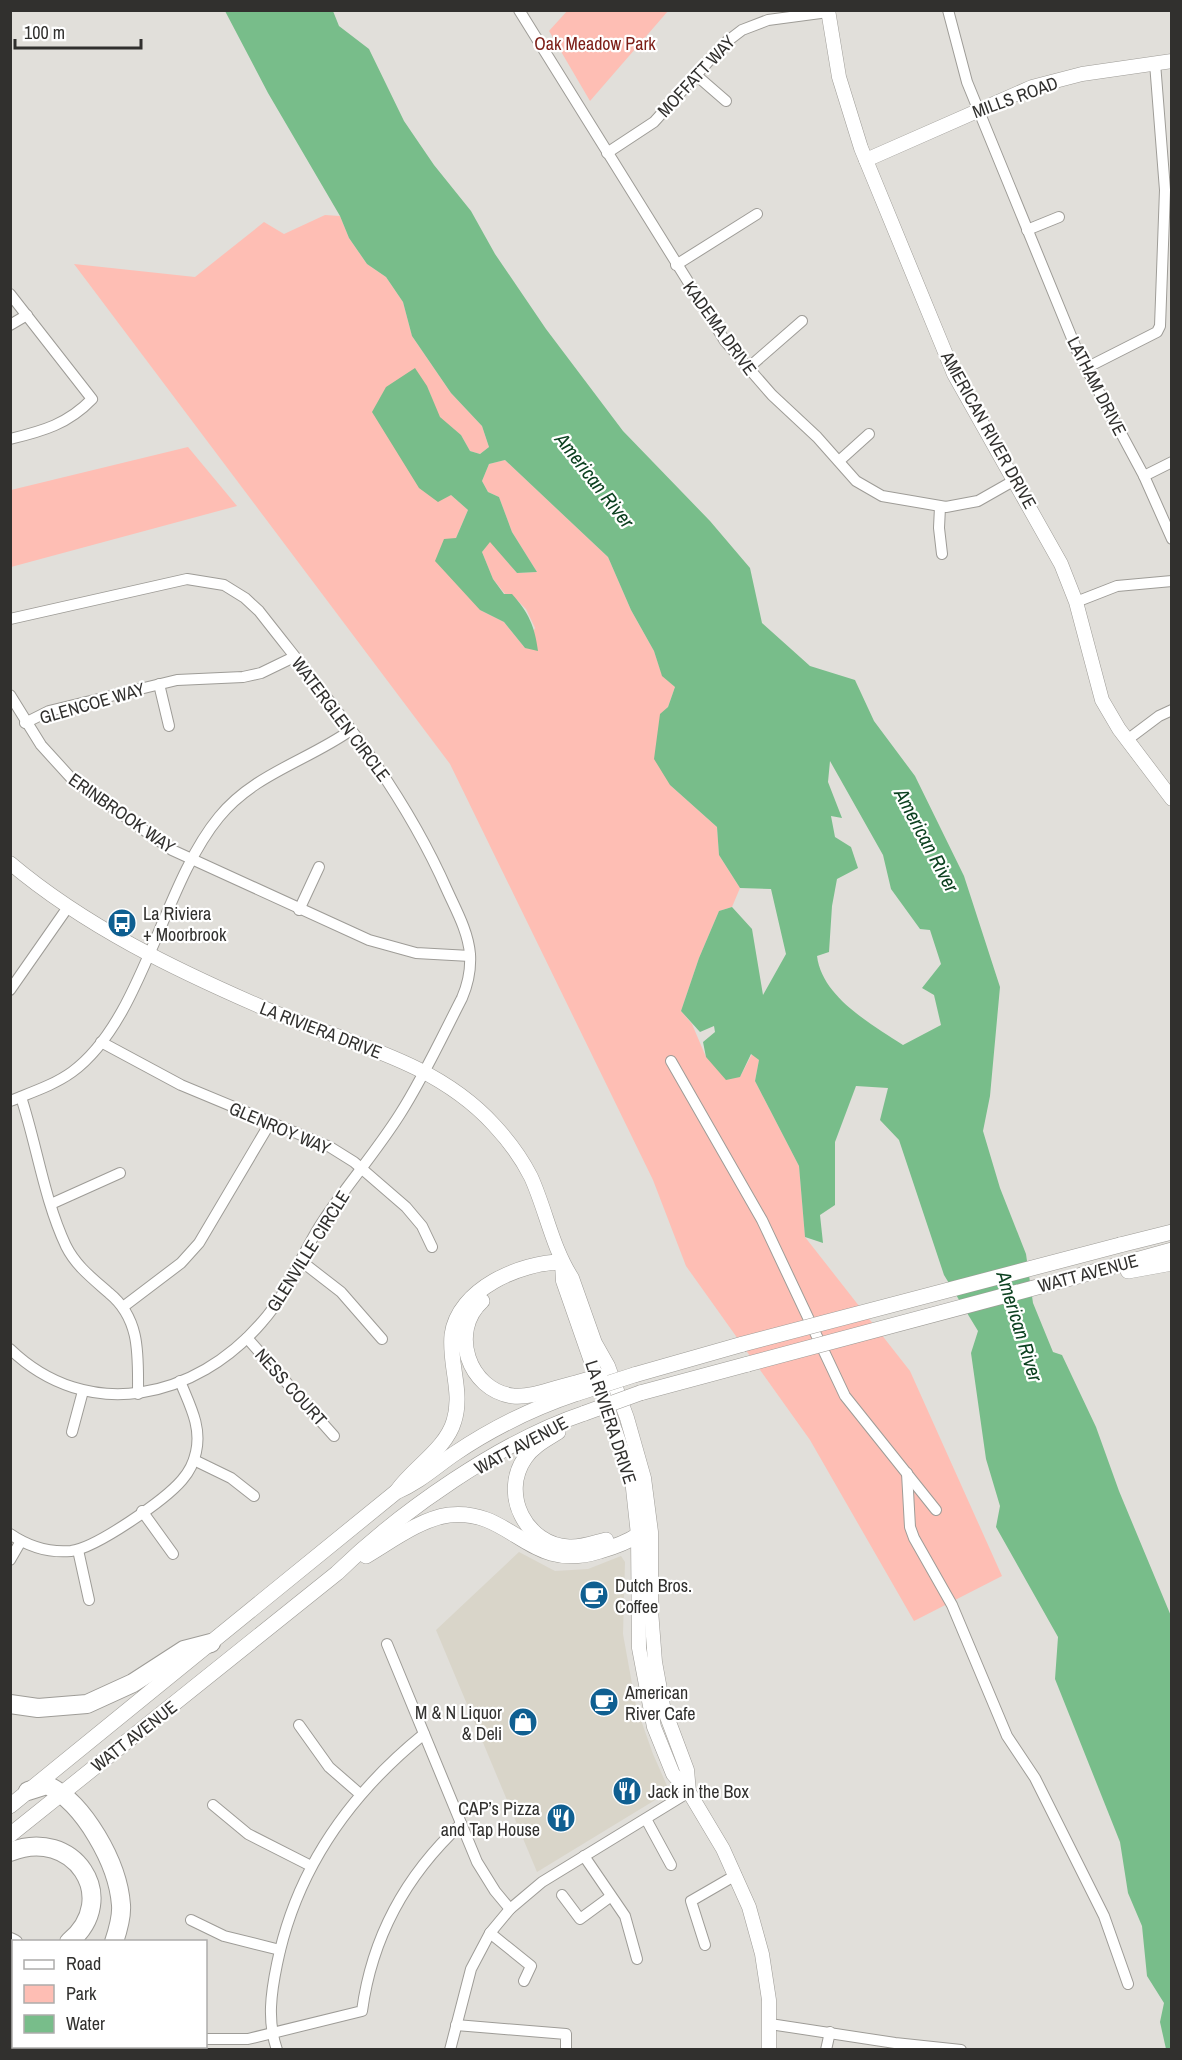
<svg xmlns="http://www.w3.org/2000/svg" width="1182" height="2060" viewBox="0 0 1182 2060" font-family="'Archivo Narrow',sans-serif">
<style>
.built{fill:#d9d5c9}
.green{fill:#febeb4}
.water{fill:#78bd8a;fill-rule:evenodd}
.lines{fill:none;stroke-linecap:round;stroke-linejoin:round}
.street-casing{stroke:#9e9c97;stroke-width:12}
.secondary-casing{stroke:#9e9c97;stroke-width:15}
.primary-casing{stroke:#9e9c97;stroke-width:16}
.highway-casing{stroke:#9e9c97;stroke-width:20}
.street{stroke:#fff;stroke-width:10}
.secondary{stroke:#fff;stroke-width:14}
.primary{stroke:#fff;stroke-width:15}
.highway{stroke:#fff;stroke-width:18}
.primary-bridge-casing{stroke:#9e9c97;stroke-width:16;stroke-linecap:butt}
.primary-bridge{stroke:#fff;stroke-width:15}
.labels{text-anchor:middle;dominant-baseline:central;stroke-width:4.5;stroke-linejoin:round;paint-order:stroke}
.park-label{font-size:18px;fill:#7c1d16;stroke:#fff}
.street-label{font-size:18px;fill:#31302e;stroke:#fff}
.poi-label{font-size:18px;fill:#31302e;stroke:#fff;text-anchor:start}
.water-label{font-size:20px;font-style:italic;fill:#0c4120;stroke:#fff}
</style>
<rect width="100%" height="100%" fill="#e1dfda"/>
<!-- built -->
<path class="built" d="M519 1552 555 1571 588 1569 621 1556 625 1562 623 1634 636 1706 653 1754 668 1788 665 1794 537 1872 436 1630Z"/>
<!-- green -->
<g class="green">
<path d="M568 10H668V11L590 101 549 31Z"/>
<path d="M325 215 340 216 349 238 367 264 386 277 403 302 412 336 451 393 482 426 489 447 480 454 470 451 461 435 439 417 427 386 451 495 468 510 456 538 480 610 504 622 525 648 535 628 526 609 512 595 505 594 493 579 482 552 490 541 517 573 537 572 512 532 499 497 488 492 482 481 489 464 505 460 608 557 631 610 654 651 662 675 675 687 668 707 660 715 670 785 717 827 719 855 740 888 732 907 719 911 699 958 681 1011 692 1024 706 1057 740 1077 752 1054 759 1060 755 1081 799 1166 805 1237 910 1371 1002 1576 914 1621 810 1440 686 1266 653 1180 450 764 74 264 195 277 264 222 284 234Z"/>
<path d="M188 447 237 506 11 567V490Z"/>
</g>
<!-- water -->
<path class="water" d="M225 11H333L339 26 369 49 404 121 434 165 471 211 495 254 546 329 623 431 710 521 750 568 762 623 810 666 855 680 874 721 915 776 964 876 1000 987 990 1096 983 1131 1000 1188 1026 1254 1033 1303 1053 1352 1062 1355 1096 1427 1119 1491 1171 1616V2049H1166L1160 2022 1164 2003 1147 1976 1142 1926 1128 1893 1120 1842 1055 1679 1058 1637 996 1527 1000 1506 986 1459 971 1353 978 1331 944 1275 899 1140 880 1120 888 1088 856 1086 835 1142V1205L820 1215 823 1243 805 1237 799 1166 755 1081 759 1060 751 1054 740 1077 726 1080 706 1057 703 1042 715 1032 714 1026 700 1032 681 1011 699 958 719 911 732 907 752 929 763 995 786 954 771 889 740 888 719 855 717 827 670 785 654 759 660 714 668 707 675 687 662 676 654 651 631 610 608 557 505 460 489 464 482 481 488 492 499 497 512 532 537 572 517 573 490 542 482 552 493 579 504 594H512C529 613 535 627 538 651L525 648 504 622 480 610 435 561 444 539 456 538 468 510 451 495 438 502 419 488 372 412 386 387 415 368 427 386 440 417 461 435 470 451 480 454 489 447 482 426 451 393 412 336 403 302 386 277 367 264 349 238 340 216 268 93ZM830 761 883 855 891 889 920 929 930 930 941 964 922 988 934 995 941 1025 903 1045C871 1024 822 997 817 956L829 952 832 906 837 879 858 868 851 847 835 837 831 816 842 818 828 782Z"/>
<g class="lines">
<!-- street casing -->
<g class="street-casing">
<g id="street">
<path d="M519 10 725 341 772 395 817 437 856 481 882 496 946 507 978 501 1015 480"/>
<path d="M948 10 967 82 1078 353 1144 476 1172 539"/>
<path d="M696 75 726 101"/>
<path d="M607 153 654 122 725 43 742 30 768 20 828 12"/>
<path d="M1027 230 1059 217"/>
<path d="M676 265 757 214"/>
<path d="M10 294 92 399C68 424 43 431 10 439"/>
<path d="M10 325 27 315"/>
<path d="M1086 368 1157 332 1160 326 1165 190 1155 63"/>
<path d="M747 369 802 321"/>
<path d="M839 461 869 434"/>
<path d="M1144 476 1172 462"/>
<path d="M940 507 939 528 942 554"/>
<path d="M1076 602 1117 586 1172 581"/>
<path d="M10 619 187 579 224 585 245 598 259 611C330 702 400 783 447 890 456 910 468 931 470 954 471 969 468 984 462 998 442 1037 423 1078 400 1114 376 1152 347 1185 323 1221 301 1254 289 1292 262 1322 196 1399 88 1424 10 1349"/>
<path d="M159 684 169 726"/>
<path d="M10 695 41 745 71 778 172 850 369 940 416 953 470 956"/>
<path d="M25 723 49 711 177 680 243 677 261 673 294 657"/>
<path d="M1127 740 1159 716 1172 710"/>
<path d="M299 910 319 867"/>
<path d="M10 990 68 907"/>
<path d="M101 1042 181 1085 330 1147 354 1162 406 1207 422 1226 432 1247"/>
<path d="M671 1061 762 1220 845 1396 936 1510"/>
<path d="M21 1097C37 1146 44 1199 66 1246 76 1266 92 1278 109 1293 141 1319 138 1356 138 1394"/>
<path d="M10 1101C32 1092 54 1085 72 1072 143 1020 162 886 219 817 254 774 307 761 351 730"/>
<path d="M51 1204 120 1173"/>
<path d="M301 1261 341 1292 382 1339"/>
<path d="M123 1307 181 1263 199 1243 270 1123"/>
<path d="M247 1338 334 1436"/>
<path d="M72 1432 83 1391"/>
<path d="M194 1460 231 1478 254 1496"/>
<path d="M907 1473 910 1527 914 1538 952 1605 1007 1736 1035 1778 1104 1916 1128 1984"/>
<path d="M142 1511 173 1554"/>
<path d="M10 1534C29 1547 48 1553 71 1551 96 1548 165 1500 182 1480 189 1472 194 1462 196 1452 202 1426 189 1404 180 1381"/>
<path d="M78 1550 89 1600"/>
<path d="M10 1560 21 1541"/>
<path d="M387 1644 477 1862 495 1891 510 1909"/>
<path d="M299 1725 329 1767 360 1794"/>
<path d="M213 1805 248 1834 311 1866"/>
<path d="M646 1819 671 1865"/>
<path d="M584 1856 625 1916 637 1959"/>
<path d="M562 1895 580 1919 610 1897"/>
<path d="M191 1920 224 1936 280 1950"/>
<path d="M490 1933 531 1966 524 1981"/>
<path d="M705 1945 691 1901 736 1875"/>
<path d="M770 2024 895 2043 961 2050"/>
<path d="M456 2025 566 2034V2050"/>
<path d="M206 2039H248L362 2011C372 1937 406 1875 461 1824"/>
<path d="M277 2050C267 2021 271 1993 277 1964 296 1870 350 1794 424 1734"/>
<path d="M450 2050 471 1969 490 1933 510 1909 542 1882 689 1792"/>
<path d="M826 2050 830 2032"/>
</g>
</g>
<!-- secondary casing -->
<g class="secondary-casing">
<g id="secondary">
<path d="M828 10 839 77 861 148 954 374 1061 564 1076 602 1102 700 1119 729 1172 799"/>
<path d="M866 160 1032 87 1082 74 1172 61"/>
<path d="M10 863C86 927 176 970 266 1009 345 1043 434 1059 494 1125 508 1140 522 1159 531 1177 546 1210 552 1247 572 1278L595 1343 608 1366 627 1418 644 1478 651 1532V1610L655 1662 663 1706 687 1770 689 1792"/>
<path d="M562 1264 563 1281 632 1479 638 1535 639 1648 654 1727 673 1774 689 1792 723 1849 749 1907 762 1954 769 2000V2050"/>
</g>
</g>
<!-- primary casing -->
<g class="primary-casing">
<g id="primary">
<path d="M1120 1245 1172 1232"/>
<path d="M1128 1271 1172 1263"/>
<path d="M1071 1278 1172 1250"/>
<path d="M482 1301C449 1331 468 1390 513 1396 532 1398 557 1387 576 1383"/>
<path d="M634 1375 743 1344"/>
<path d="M640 1393 748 1364"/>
<path d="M558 1432C547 1439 533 1446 525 1458 500 1494 526 1545 569 1547 581 1548 594 1543 606 1540"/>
<path d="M397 1491C413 1468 446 1449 454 1421 463 1392 449 1365 452 1335 458 1289 521 1262 562 1262"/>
<path d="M366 1556C390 1542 420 1519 449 1515 513 1508 528 1574 600 1551 614 1547 626 1543 638 1535"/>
<path d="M10 1806 396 1492C419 1482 434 1468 454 1454 491 1429 536 1407 578 1393"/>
<path d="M10 1835 337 1573C401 1511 501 1441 585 1413"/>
</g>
</g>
<!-- highway casing -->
<g class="highway-casing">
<g id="highway">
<path d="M10 1704 38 1708 87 1704 133 1683 184 1650 211 1643"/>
<path d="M28 1791 47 1785C84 1803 118 1863 121 1905 122 1917 118 1930 114 1942"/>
<path d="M10 1852C73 1826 122 1898 69 1942"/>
<path d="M10 1942 14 1944"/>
<path d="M10 2047 11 2050"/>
<path d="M93 2050 94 2046"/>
</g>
</g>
<!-- street -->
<use href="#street" class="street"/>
<!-- secondary -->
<use href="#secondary" class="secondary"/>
<!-- primary -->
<use href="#primary" class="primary"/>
<!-- highway -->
<use href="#highway" class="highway"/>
<!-- primary-bridge casing -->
<g class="primary-bridge-casing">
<g id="primary-bridge">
<path d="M743 1344 1120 1245"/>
<path d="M748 1364 1071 1278"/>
<path d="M576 1383 600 1376"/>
<path d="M578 1393 634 1375"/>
<path d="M585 1413 640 1393"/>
</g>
</g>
<!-- primary-bridge -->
<use href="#primary-bridge" class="primary-bridge"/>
</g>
<!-- icons -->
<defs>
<g id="bus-disc" transform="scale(1.5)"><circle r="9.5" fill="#0f5f91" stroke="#fff"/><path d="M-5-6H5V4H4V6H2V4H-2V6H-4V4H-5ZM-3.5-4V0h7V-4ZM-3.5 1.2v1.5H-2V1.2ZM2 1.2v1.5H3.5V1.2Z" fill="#fff"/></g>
<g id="cafe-disc" transform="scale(1.5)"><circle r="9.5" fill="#0f5f91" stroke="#fff"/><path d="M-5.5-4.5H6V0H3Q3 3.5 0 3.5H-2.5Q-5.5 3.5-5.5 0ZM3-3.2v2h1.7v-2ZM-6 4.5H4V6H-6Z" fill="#fff"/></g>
<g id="shop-disc" transform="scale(1.5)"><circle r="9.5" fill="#0f5f91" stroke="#fff"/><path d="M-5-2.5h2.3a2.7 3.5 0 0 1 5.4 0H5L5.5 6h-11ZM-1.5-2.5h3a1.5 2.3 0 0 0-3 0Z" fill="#fff"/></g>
<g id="restaurant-disc" transform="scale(1.5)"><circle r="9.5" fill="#0f5f91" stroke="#fff"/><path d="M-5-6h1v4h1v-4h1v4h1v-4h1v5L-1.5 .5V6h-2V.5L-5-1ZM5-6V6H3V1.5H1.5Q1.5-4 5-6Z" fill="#fff"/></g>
</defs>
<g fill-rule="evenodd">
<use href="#bus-disc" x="122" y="923"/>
<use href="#cafe-disc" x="594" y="1595"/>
<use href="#cafe-disc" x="604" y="1702"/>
<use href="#shop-disc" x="523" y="1722"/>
<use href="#restaurant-disc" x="627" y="1791"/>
<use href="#restaurant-disc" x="561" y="1818"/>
</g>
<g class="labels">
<!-- park labels -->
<g class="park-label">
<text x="595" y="43">Oak Meadow Park</text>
</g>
<!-- street labels -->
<g class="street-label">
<text transform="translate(696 76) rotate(-47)">MOFFATT WAY</text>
<text transform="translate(1015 97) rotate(-20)">MILLS ROAD</text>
<text transform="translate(720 328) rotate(54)">KADEMA DRIVE</text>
<text transform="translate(1097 386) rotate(63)">LATHAM DRIVE</text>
<text transform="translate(989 430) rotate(61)">AMERICAN RIVER DRIVE</text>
<text transform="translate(92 703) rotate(-16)">GLENCOE WAY</text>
<text transform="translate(341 719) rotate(53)">WATERGLEN CIRCLE</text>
<text transform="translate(122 813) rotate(35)">ERINBROOK WAY</text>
<text transform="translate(321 1030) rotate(21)">LA RIVIERA DRIVE</text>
<text transform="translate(280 1128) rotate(23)">GLENROY WAY</text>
<text transform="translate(308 1251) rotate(-58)">GLENVILLE CIRCLE</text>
<text transform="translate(1088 1273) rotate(-15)">WATT AVENUE</text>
<text transform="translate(291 1387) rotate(48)">NESS COURT</text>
<text transform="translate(611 1422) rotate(72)">LA RIVIERA DRIVE</text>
<text transform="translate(521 1445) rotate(-28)">WATT AVENUE</text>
<text transform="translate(134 1736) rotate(-38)">WATT AVENUE</text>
</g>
<!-- poi labels -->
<g class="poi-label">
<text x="143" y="913">La Riviera<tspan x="143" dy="21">+ Moorbrook</tspan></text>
<text x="615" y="1585">Dutch Bros.<tspan x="615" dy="21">Coffee</tspan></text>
<text x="625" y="1692">American<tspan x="625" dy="21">River Cafe</tspan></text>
<text x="502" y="1712" text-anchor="end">M &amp; N Liquor<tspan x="502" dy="21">&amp; Deli</tspan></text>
<text x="648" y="1791">Jack in the Box</text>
<text x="540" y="1808" text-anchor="end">CAP’s Pizza<tspan x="540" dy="21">and Tap House</tspan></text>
</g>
<!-- water labels -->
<g class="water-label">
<text transform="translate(595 480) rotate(52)">American River</text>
<text transform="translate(927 840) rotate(62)">American River</text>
<text transform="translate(1020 1326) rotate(73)">American River</text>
</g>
</g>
<!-- border -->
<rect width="1182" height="2060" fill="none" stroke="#31302e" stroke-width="24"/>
<!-- legend -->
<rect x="12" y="1940" width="195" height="108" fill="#ffffff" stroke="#adacab" stroke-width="1.5"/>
<rect x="24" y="1960" width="30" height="9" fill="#ffffff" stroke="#adacab" stroke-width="1.5"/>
<text x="66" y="1970" font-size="18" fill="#31302e">Road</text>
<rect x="24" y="1985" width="30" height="18" fill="#febeb4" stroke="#adacab" stroke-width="1.5"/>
<text x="66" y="2000" font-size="18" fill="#31302e">Park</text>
<rect x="24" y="2015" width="30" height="18" fill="#78bd8a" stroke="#adacab" stroke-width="1.5"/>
<text x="66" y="2030" font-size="18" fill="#31302e">Water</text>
<!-- scale -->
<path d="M15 39v9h126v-9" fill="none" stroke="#31302e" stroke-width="3"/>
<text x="24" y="39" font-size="18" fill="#31302e" stroke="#ffffff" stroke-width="4.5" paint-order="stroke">100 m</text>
</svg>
